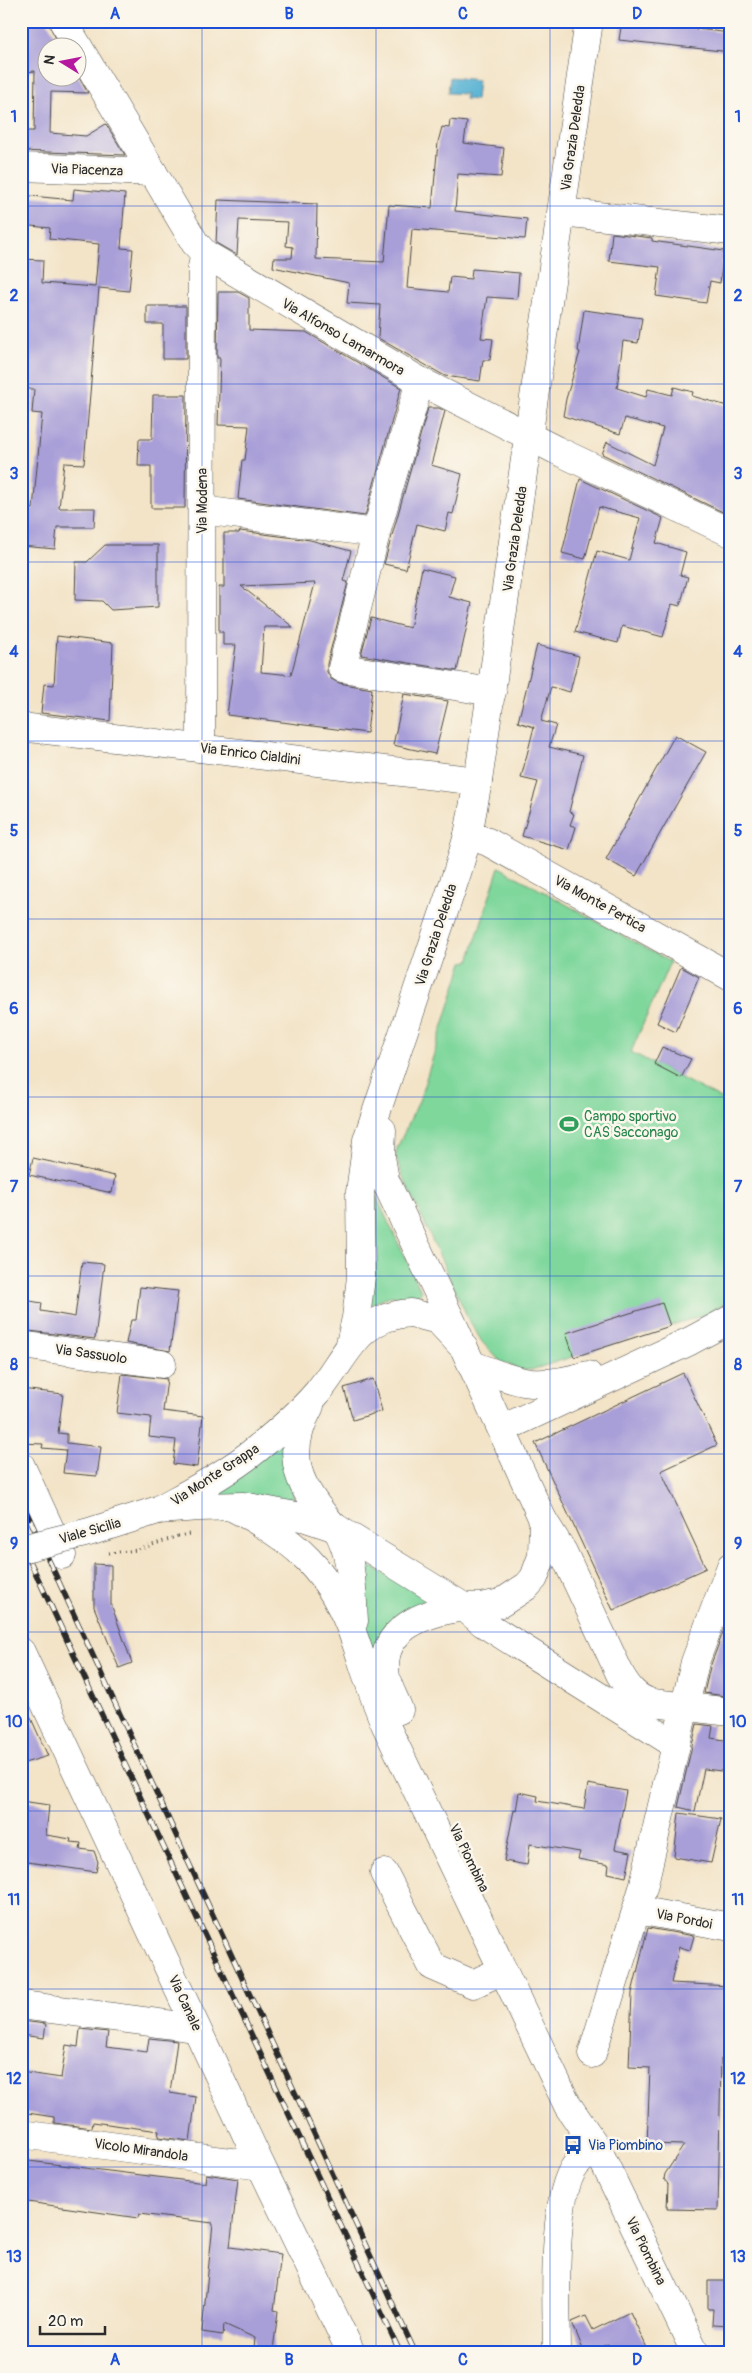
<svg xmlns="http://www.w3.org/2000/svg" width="752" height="2373" viewBox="0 0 752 2373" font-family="Pangolin,sans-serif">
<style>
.green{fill:#7fd79c;stroke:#558164}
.water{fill:#55b1d3;stroke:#406e7f}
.building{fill:#a99fd8;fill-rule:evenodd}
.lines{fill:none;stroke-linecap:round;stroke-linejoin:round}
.minor-casing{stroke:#494743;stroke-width:29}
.major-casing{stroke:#494743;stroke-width:29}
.path{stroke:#494743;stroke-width:3;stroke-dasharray:1 4;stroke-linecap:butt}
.minor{stroke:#fff;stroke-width:28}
.major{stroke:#fff;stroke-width:28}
.rail-casing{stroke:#2b2b2b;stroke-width:5.5}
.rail{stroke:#fbf7ec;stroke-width:4;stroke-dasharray:11;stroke-linecap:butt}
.major-bridge-casing{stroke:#494743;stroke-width:29;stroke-linecap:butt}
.path-bridge{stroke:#494743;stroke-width:3;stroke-dasharray:1 4;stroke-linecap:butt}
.major-bridge{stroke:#fff;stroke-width:28}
.grid{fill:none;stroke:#1d4ed8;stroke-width:1;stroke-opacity:0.55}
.labels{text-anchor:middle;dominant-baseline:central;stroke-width:5;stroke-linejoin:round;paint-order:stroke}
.street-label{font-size:14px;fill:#2b2b2b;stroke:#fbf7ec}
.leisure-label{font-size:14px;fill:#27864d;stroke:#fbf7ec;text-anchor:start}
.transit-label{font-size:14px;fill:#164399;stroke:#fbf7ec;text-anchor:start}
.neatline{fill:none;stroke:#1d4ed8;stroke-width:2}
.grid-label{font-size:16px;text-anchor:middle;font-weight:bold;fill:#1d4ed8}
</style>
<rect width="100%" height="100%" fill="#fbf7ec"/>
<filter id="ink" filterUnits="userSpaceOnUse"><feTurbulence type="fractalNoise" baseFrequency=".02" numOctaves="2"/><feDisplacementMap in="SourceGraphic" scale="10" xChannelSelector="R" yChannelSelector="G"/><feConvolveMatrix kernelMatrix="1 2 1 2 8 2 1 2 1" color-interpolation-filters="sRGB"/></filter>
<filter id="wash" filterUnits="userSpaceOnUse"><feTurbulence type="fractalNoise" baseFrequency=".0096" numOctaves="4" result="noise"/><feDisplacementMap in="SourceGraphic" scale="20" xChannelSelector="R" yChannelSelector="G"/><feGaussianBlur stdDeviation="1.12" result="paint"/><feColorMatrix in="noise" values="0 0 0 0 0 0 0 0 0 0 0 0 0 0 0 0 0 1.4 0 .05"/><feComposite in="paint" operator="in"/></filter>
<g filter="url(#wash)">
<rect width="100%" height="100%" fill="#f3e4c8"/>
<!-- green -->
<g class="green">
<path d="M499 867 670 962 631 1052 731 1104V1300L704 1315 531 1370H521L500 1361 482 1342 468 1318 400 1170 396 1156 397 1148 419 1101 463 962 469 961Z"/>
<path d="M373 1190 421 1291 420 1295 390 1296 370 1305Z"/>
<path d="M281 1434 295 1502 291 1505 210 1494Z"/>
<path d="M364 1562 426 1598 371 1659 363 1621 361 1565Z"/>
</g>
<!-- water -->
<path class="water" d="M450 77 478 80 476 100 465 99 466 94 448 93Z"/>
<g id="blocks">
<!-- building -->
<g class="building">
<path d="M23 21H47L61 48H48V78L78 76 88 93 51 92 50 133 86 136 106 124 125 155 21 151V131H34L35 71 26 72Z"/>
<path d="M622 21H697L696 29 731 33V52L619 40Z"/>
<path d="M450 120 467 122 464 143 504 148 501 177 458 174 455 211 527 219 525 239 412 229 407 288 448 292 450 277 471 279 472 269 519 273 517 299 487 297 481 338 493 339 490 360H483L480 381 445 376 378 338 380 305 347 303 349 283 273 267 274 258H292L293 247 286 246 288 222 239 220 237 255 216 243 218 200 317 204 316 259 384 262 389 205 432 208 438 142 442 127 449 128Z"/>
<path d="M74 189 125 194 121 248 133 249 129 291 99 288 84 464 64 463 59 508H95L94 527H57L55 549 21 546V508L33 509 42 414 32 413 34 389H21V259L43 260 42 283 95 287 99 244 49 239 50 228 21 225V195L73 200Z"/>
<path d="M612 233 652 238V241L724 251 720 283 710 281 706 303 656 296 660 267 609 261Z"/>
<path d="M218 292H238L249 298V330L306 332 401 388 365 516 238 499 242 460H245L249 426 218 425 220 358H217Z"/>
<path d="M147 306H186V359H163V324H147Z"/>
<path d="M584 310 642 318 638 343 623 341 617 388 646 397 648 389 672 395 674 387 693 392 692 396 731 407V516L602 454 607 442 653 465 663 428 625 418 620 434 563 416 566 399 580 352 578 351Z"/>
<path d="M153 395H186L185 508H151V466H138L139 439H152Z"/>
<path d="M428 408H439L445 411 431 465 462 474 453 514 449 513 445 531 417 524 406 569 384 564Z"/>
<path d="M580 479 663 518 656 543 686 552 680 575 688 577 680 606 672 604 663 637 622 626 618 643 575 632 597 551 629 560 640 518 599 507 585 559 562 553Z"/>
<path d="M240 531 310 540 351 551 343 581 348 582 327 664V672L331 679 339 683 372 689 367 733 227 715 236 645H223V632H219V587H224V533H239ZM315 583 291 675 261 672 264 627H293L241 586Z"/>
<path d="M105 545H158V607L111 610 102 601 75 600 76 562H87Z"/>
<path d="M422 568 455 576 449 597 472 603 457 671 361 655 371 618 410 628Z"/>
<path d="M57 636 113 643 110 721 41 713 44 684 54 685Z"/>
<path d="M537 645 579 656 570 692 551 687 541 721 556 725 549 747 583 755 569 812 574 814 570 825 576 827 569 850 522 836 538 782 521 778 534 727 518 722Z"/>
<path d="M404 694 448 701 435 754 393 745Z"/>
<path d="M675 735 706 752 636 876 606 859Z"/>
<path d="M681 967 699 977 676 1032 657 1023Z"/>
<path d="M662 1047 691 1059 681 1078 654 1064Z"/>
<path d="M33 1158 115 1176 112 1193 29 1175Z"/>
<path d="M82 1262 104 1264 95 1339 21 1330V1308L23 1309 24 1300 42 1303 41 1311 75 1317Z"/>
<path d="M140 1287 178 1291 170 1351 126 1343 131 1320H136Z"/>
<path d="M662 1303 670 1326 574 1357 566 1333Z"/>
<path d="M683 1373 717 1445 661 1471 706 1568 613 1610 535 1443Z"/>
<path d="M122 1374 167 1379 163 1411 203 1416 197 1467 173 1464 176 1440 149 1437 151 1417 117 1413Z"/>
<path d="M373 1379 382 1411 353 1420 344 1388Z"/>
<path d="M21 1389 63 1394 58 1433 67 1434V1443L101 1447 97 1476 63 1473 66 1450 42 1448 43 1444 21 1443Z"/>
<path d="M94 1564 111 1565V1604L132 1663 119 1668 94 1607Z"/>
<path d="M731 1611V1663L725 1696 704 1693 710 1667Z"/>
<path d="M21 1696 48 1756 21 1764Z"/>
<path d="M697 1724 713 1726 711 1738 731 1741V1772L704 1769 695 1811 678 1807Z"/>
<path d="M588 1784 626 1791 615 1849 631 1852 626 1877 608 1873 609 1865 578 1859 580 1852 530 1844 527 1865 504 1861 514 1810 516 1811 519 1792 538 1796 537 1801 584 1809Z"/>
<path d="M21 1801 49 1805 46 1835 71 1839 70 1842 81 1843 80 1849 94 1851 98 1862 96 1872 21 1861Z"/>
<path d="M679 1813 721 1819 711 1863 674 1857Z"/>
<path d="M648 1928 694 1936 690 1950 679 1947 671 1983 731 1986V2059H721L718 2210 667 2209 668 2184 664 2179 665 2174 684 2145 647 2144 650 2068 629 2067 632 1993Z"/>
<path d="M21 2021 46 2024 44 2038 21 2035Z"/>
<path d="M80 2029 108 2032 106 2047 147 2052 149 2038 177 2041 170 2093 196 2097 190 2141 158 2137 159 2131 93 2122 92 2128 54 2123V2117L21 2112V2072L61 2078 66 2045 78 2047Z"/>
<path d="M21 2160 205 2183 206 2174 238 2179 230 2247 281 2254 274 2310 278 2311 273 2351 254 2348 255 2338 224 2324 223 2335 202 2332 213 2223 139 2214 138 2218 21 2201Z"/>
<path d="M708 2281H731V2326L712 2325 713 2309H708Z"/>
<path d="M630 2312 649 2352H612L608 2344 592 2352H584L572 2322 586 2316 593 2330Z"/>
</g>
</g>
</g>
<g filter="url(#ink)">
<use href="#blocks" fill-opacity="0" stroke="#494743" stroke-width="1"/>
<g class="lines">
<!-- minor casing -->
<g class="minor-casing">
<g id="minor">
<path d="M63 21 195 243 205 254 420 381 556 450 731 533"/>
<path d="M21 167 153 172"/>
<path d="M562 212 731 231"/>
<path d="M420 381 376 533 342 668 492 692"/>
<path d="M202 510 376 533"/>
<path d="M21 727 478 781"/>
<path d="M201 748 202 267 205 254"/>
<path d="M468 835 488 842 731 977"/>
<path d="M21 1345 162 1364"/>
<path d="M473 1365C522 1384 536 1390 588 1375"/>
<path d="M502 1429 690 1341 731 1319"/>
<path d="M21 1466 62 1555"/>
<path d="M232 1507C295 1539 331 1571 355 1640 365 1669 373 1697 386 1726L568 2106 598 2150 695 2352"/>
<path d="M543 1520 563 1552 620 1674C628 1688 636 1699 653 1703L731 1712"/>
<path d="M336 1528C353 1554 352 1591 354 1621"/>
<path d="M21 1652 261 2166 351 2352"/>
<path d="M399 1710C395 1699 388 1688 386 1677 377 1628 426 1612 464 1607L483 1623 676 1745"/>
<path d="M384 1873 432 1966 473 1984 503 1970"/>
<path d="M637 1910 731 1927"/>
<path d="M21 2005 196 2028"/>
<path d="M592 2054 643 1888 695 1662 731 1566"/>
<path d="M21 2134 261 2166"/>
<path d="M557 2352C557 2309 550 2199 576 2165 581 2158 590 2154 598 2150"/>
</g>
</g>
<!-- major casing -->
<g class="major-casing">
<g id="major">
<path d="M382 1130 381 1157 385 1180 458 1335"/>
<path d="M411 1313 438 1320 464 1348 543 1520 542 1556 534 1578 527 1586 501 1603 480 1607H464L336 1528 306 1518 243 1506 199 1507 158 1510C192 1491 228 1473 258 1448 279 1431 300 1413 317 1393 347 1357 356 1316 411 1313Z"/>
<path d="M350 1344 356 1318 361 1277 360 1192 367 1140 458 870 468 835 478 781 589 21"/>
<path d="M310 1406C282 1457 299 1488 335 1528"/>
</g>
</g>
<!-- path -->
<path class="path" d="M178 1536 189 1534"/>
<!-- minor -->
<use href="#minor" class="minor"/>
<!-- major -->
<use href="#major" class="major"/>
<!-- rail casing -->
<g class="rail-casing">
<g id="rail">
<path d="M21 1500 415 2352"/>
<path d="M21 1542 400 2352"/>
</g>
</g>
<!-- rail -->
<use href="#rail" class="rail"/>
<!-- major-bridge casing -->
<g class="major-bridge-casing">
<path id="major-bridge" d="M21 1549 89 1532 158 1510"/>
</g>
<!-- path-bridge -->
<path class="path-bridge" d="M109 1553 138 1550 178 1536"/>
<!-- major-bridge -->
<use href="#major-bridge" class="major-bridge"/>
</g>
</g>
<!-- grid -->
<path class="grid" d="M202 21V2352M376 21V2352M550 21V2352M21 206H731M21 384H731M21 562H731M21 741H731M21 919H731M21 1097H731M21 1276H731M21 1454H731M21 1632H731M21 1811H731M21 1989H731M21 2167H731"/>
<!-- icons -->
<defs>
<g id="stadium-bare" transform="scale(1.5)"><path d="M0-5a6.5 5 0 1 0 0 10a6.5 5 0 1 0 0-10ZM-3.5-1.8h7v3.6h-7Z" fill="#2e9e5b" stroke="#fbf7ec" stroke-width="2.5" paint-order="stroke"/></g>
<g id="bus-bare" transform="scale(1.5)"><path d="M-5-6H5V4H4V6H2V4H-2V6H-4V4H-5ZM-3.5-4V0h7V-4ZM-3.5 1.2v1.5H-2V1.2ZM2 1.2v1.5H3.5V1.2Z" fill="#1a4fb4" stroke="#fbf7ec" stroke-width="2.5" paint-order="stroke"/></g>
</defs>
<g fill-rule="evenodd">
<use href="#stadium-bare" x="569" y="1124"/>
<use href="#bus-bare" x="573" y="2145"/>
</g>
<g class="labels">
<!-- street labels -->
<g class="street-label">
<text transform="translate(573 138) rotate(-82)">Via Grazia Deledda</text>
<text transform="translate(87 170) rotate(2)">Via Piacenza</text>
<text transform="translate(343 337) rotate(30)">Via Alfonso Lamarmora</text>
<text transform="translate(202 501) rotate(-90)">Via Modena</text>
<text transform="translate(515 539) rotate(-82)">Via Grazia Deledda</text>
<text transform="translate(250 754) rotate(7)">Via Enrico Cialdini</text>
<text transform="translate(600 904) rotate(29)">Via Monte Pertica</text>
<text transform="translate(436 935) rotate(-72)">Via Grazia Deledda</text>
<text transform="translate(91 1354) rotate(8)">Via Sassuolo</text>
<text transform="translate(215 1475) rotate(-33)">Via Monte Grappa</text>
<text transform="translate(90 1531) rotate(-16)">Viale Sicilia</text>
<text transform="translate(469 1858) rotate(64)">Via Piombina</text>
<text transform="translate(684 1919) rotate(11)">Via Pordoi</text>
<text transform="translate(185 2003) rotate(65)">Via Canale</text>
<text transform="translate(141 2150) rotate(8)">Vicolo Mirandola</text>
<text transform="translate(646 2251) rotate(64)">Via Piombina</text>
</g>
<!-- leisure labels -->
<g class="leisure-label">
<text x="584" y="1116">Campo sportivo<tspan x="584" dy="16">CAS Sacconago</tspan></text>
</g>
<!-- transit labels -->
<g class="transit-label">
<text x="588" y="2145">Via Piombino</text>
</g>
</g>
<!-- margin -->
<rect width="752" height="2373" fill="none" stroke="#fbf7ec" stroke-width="55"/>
<!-- north arrow -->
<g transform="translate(62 62) rotate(280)"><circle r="24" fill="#fbf7ec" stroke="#a8a59f"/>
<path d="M0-4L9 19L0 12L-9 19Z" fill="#b5179e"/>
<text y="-8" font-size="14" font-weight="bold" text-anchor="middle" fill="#2b2b2b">N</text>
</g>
<!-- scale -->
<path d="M40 2326v8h65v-8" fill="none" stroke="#2b2b2b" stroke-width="2.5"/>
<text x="48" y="2326" font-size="15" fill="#2b2b2b" stroke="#fbf7ec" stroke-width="4" paint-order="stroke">20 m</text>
<rect x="28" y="28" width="696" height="2318" class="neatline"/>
<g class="grid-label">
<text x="115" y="19">A</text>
<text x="289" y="19">B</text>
<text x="463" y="19">C</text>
<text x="637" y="19">D</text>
<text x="14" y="122">1</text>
<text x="738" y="122">1</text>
<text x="14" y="301">2</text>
<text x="738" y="301">2</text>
<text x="14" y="479">3</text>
<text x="738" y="479">3</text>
<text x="14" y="657">4</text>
<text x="738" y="657">4</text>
<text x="14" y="836">5</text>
<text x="738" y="836">5</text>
<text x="14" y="1014">6</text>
<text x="738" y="1014">6</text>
<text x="14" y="1192">7</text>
<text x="738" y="1192">7</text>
<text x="14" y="1370">8</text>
<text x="738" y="1370">8</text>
<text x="14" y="1549">9</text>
<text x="738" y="1549">9</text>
<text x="14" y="1727">10</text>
<text x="738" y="1727">10</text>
<text x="14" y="1905">11</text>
<text x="738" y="1905">11</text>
<text x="14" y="2084">12</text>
<text x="738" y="2084">12</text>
<text x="14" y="2262">13</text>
<text x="738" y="2262">13</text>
<text x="115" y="2365">A</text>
<text x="289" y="2365">B</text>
<text x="463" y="2365">C</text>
<text x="637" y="2365">D</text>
</g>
</svg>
